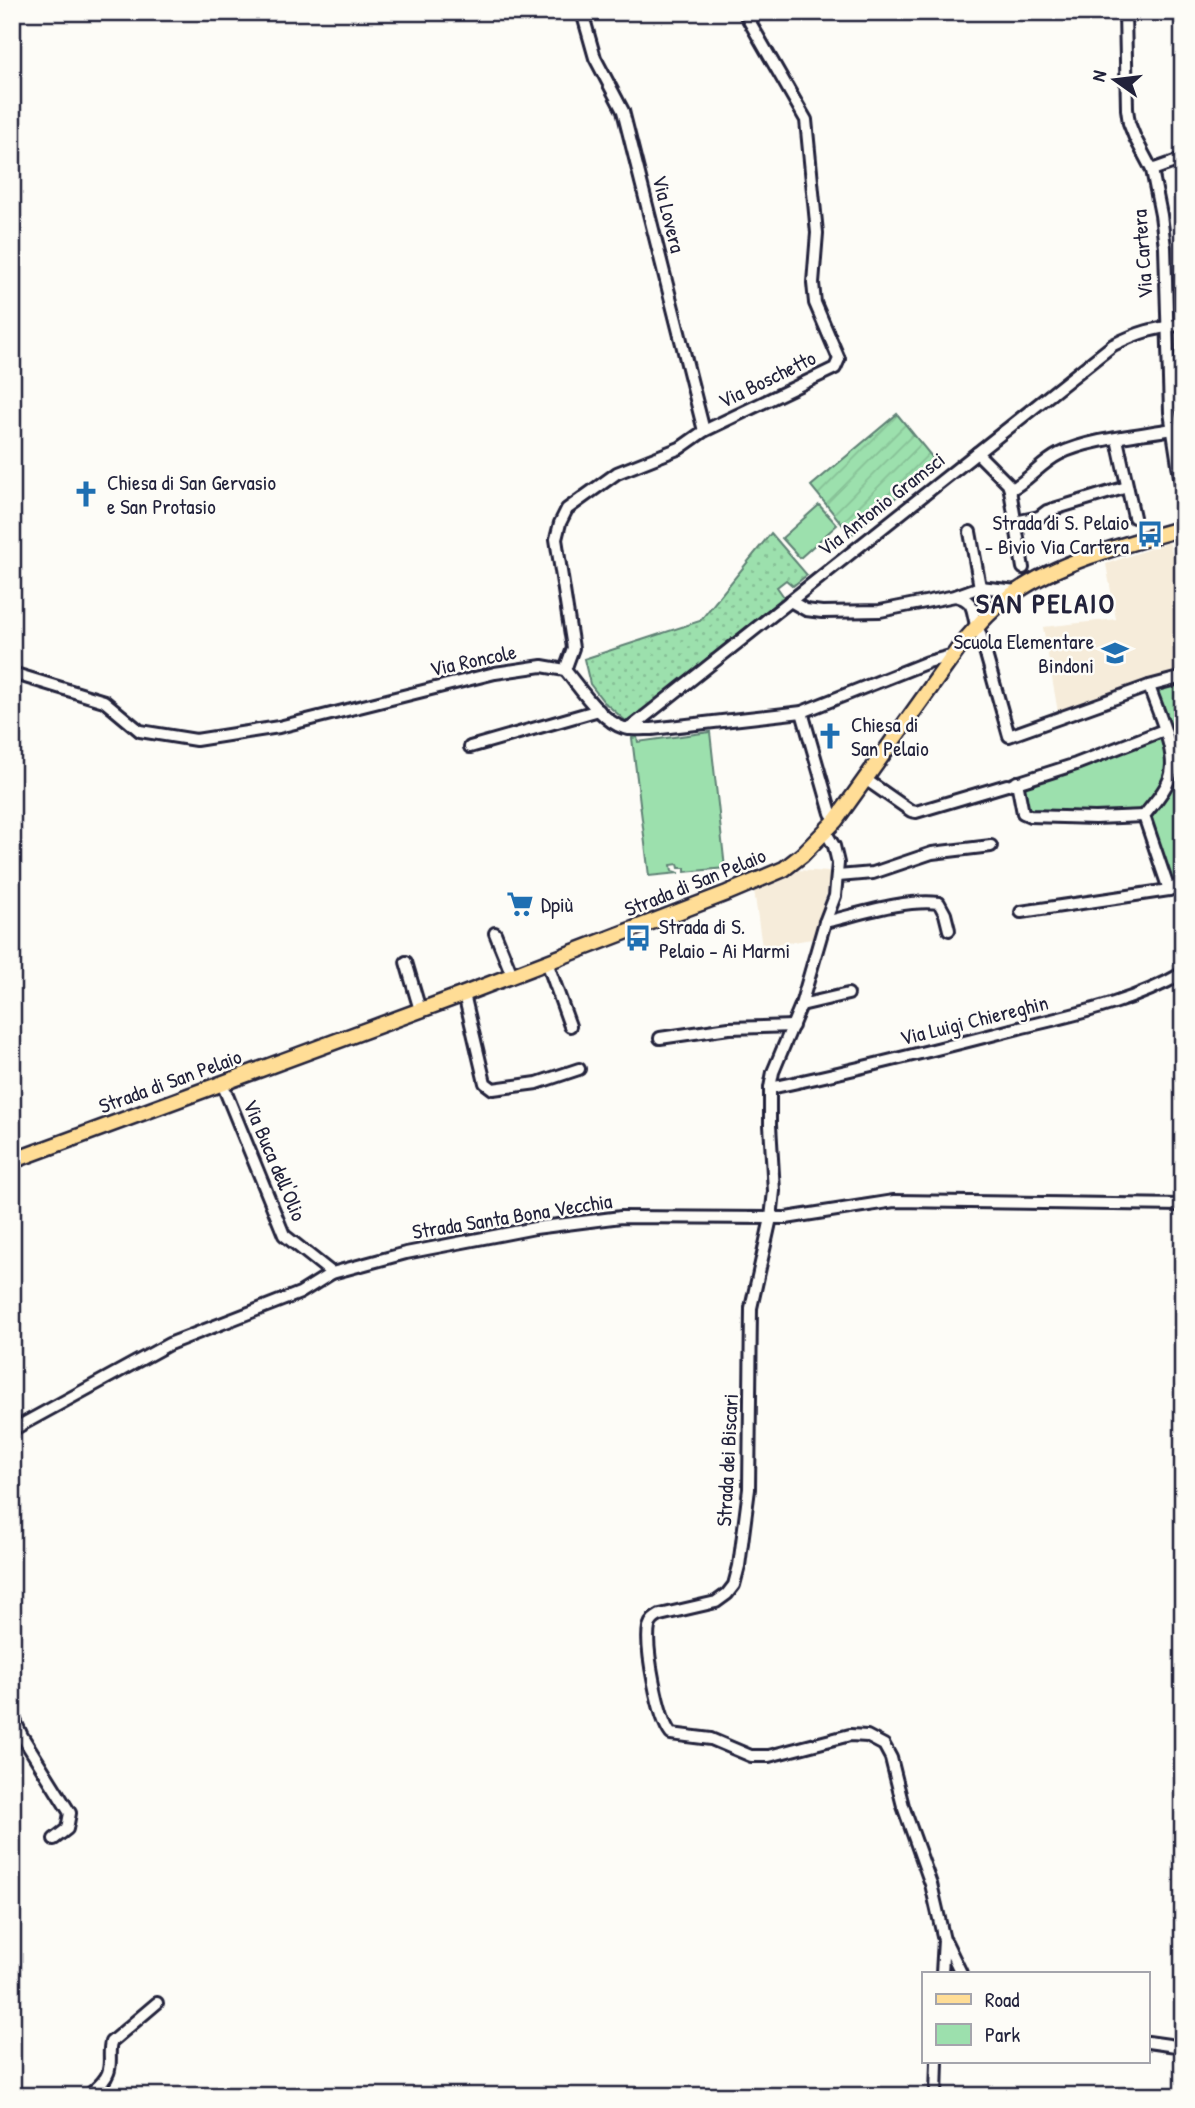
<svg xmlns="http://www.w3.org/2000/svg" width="1195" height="2108" viewBox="0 0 1195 2108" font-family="'Patrick Hand',sans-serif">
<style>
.built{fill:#f6ecda}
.grass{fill:url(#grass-dots);stroke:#5f8174;stroke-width:2}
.park{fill:#9ce0ad;stroke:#5f8174;stroke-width:2}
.garden{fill:url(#garden-furrows);stroke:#5f8174;stroke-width:2}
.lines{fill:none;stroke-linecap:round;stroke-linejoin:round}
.minor-casing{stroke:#22223b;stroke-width:16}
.major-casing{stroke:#22223b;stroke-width:19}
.minor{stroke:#fdfcf7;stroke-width:10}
.major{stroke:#ffdd96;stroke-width:14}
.labels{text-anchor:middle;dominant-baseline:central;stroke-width:5;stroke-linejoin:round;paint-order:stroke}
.street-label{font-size:21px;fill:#22223b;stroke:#fdfcf7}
.poi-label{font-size:21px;fill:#22223b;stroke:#fdfcf7;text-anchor:start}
.district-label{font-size:28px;font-weight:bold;letter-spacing:2px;fill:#22223b;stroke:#fdfcf7}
</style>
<defs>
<pattern id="grass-dots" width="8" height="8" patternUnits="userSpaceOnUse" patternTransform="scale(1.75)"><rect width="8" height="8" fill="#9ce0ad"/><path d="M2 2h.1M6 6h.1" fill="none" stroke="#86c096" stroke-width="1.8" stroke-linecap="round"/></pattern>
<pattern id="garden-furrows" width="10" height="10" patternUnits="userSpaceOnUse" patternTransform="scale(1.75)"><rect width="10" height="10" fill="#9ce0ad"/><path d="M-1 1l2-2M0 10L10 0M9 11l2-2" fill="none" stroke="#86c096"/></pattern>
</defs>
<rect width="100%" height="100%" fill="#fdfcf7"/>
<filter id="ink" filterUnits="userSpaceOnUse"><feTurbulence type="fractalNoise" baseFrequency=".0143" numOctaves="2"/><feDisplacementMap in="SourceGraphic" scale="14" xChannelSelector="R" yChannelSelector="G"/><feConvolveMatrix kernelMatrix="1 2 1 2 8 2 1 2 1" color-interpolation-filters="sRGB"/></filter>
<g filter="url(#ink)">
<!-- built -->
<g class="built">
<path d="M1169 542 1183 593V678L1059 718 1043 627 1116 619 1106 564Z"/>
<path d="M796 870 830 872 828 890 812 939 762 947 754 890Z"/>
</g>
<!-- grass -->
<path class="grass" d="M771 533 807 575 793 586 786 580 777 587 784 597 631 720 627 722 604 702 590 684 584 659 700 621Z"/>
<!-- park -->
<g class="park">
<path d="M819 505 837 525 800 558 782 538Z"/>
<path d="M1183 677V882L1169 890 1144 816H1030L1017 782 1163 730 1149 686Z"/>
<path d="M710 732 725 868 685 872V868H679L678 864 671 865 672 871 679 873 649 876 632 738 637 737 638 742Z"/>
</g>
<!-- garden -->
<path class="garden" d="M897 414 937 463 851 535 811 486Z"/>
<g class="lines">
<!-- minor casing -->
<g class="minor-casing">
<g id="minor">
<path d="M582 12 595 58 623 111 704 431"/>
<path d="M1125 12 1127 109 1129 123 1135 138 1152 170 1161 215 1165 247 1170 412 1183 497"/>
<path d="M1152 170 1183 159"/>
<path d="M1117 439 1134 517"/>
<path d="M977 453 1008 484 1010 490 1023 568"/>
<path d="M1010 490C1028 481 1041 463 1059 454 1089 439 1139 435 1173 429"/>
<path d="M1015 522 1039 517 1047 511 1127 487"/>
<path d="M970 532 980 587"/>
<path d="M955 596C980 601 969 617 980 633L1009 736 1149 686 1183 677"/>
<path d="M790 601 806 610 822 612 880 611 955 596 980 587 1017 591"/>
<path d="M565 670 573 648 556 539 560 523 567 509 617 473 680 448 704 431 835 368 839 359 815 303 813 283 817 233 806 120 744 12"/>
<path d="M12 673 104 701 140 731 196 740 279 727 495 673 542 666 565 670C580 688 601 721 624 728 633 730 643 729 652 729L802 712 928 662 954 655"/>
<path d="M1149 686C1157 711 1180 756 1169 780 1164 793 1152 805 1144 816L1169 890"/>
<path d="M802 712 831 813 836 820"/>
<path d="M629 729 1113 345C1141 331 1152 329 1183 324"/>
<path d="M470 747 599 710"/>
<path d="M865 779 911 811 916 812 1007 785"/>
<path d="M1017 782 1023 813 1030 816 1095 818 1144 816"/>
<path d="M1013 784 1076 764 1164 730"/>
<path d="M825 831 834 846 838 863 835 896 825 922 801 1005 773 1072 770 1088V1125L774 1191 771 1218 751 1308 749 1489 739 1566 734 1585 727 1594 716 1602 660 1615C655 1618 651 1620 649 1627 645 1647 658 1718 671 1734L711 1739 751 1756H769L850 1735 867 1736 884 1745 891 1758 903 1806 931 1884 944 1940 942 1973"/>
<path d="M838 876 873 873 932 853 991 846"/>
<path d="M1021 912 1169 890 1183 883"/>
<path d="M825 922C860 914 903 899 939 903L945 914 949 930"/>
<path d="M495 933 512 975"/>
<path d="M406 962 420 1010"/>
<path d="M547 962 570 1026"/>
<path d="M464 994 485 1083 493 1089 537 1083 579 1069"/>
<path d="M801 1005 848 994"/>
<path d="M660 1038 729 1028 793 1026"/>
<path d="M222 1083 284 1235 332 1273"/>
<path d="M770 1088C852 1071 934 1050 1015 1029 1072 1015 1132 1003 1183 973"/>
<path d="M12 1430 169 1344 300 1293 332 1273 406 1253 535 1228 621 1217 786 1218 894 1201 1183 1205"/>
<path d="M12 1714 22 1736 70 1813 67 1829 54 1839"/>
<path d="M946 1942 961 1973"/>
<path d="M1148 2042 1183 2047"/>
<path d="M88 2096C95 2089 105 2082 108 2073 112 2063 108 2052 111 2042L157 2003"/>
<path d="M936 2096 937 2061"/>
</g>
</g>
<!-- major casing -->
<g class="major-casing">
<path id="major" d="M12 1161 464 994 727 893 784 869 802 855 836 820 961 645C978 625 994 606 1016 592 1060 561 1130 543 1183 528"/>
</g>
<!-- minor -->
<use href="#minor" class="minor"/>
<!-- major -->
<use href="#major" class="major"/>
</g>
</g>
<!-- icons -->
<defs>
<g id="church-bare" transform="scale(2.1)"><path d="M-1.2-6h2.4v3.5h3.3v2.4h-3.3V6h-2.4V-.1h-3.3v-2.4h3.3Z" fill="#1f6fb2" stroke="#fdfcf7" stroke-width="2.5" paint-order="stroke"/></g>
<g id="bus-bare" transform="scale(2.1)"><path d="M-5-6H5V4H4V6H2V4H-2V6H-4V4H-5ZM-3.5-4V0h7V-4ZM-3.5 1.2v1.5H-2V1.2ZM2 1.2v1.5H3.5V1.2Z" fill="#1f6fb2" stroke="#fdfcf7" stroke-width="2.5" paint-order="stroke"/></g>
<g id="school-bare" transform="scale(2.1)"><path d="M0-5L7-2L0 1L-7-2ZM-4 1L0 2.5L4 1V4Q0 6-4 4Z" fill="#1f6fb2" stroke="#fdfcf7" stroke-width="2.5" paint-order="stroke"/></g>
<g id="supermarket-bare" transform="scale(2.1)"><path d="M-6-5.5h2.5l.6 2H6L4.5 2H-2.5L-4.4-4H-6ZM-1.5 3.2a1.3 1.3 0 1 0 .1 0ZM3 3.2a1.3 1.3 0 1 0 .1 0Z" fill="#1f6fb2" stroke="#fdfcf7" stroke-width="2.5" paint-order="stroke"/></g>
</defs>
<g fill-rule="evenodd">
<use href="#church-bare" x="86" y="494"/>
<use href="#bus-bare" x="1150" y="534"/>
<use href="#school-bare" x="1115" y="653"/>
<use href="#church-bare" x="830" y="736"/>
<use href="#supermarket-bare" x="520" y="904"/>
<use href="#bus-bare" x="638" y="938"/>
</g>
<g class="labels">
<!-- street labels -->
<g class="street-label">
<text transform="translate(669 214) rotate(76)">Via Lovera</text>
<text transform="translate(1142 254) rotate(-94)">Via Cartera</text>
<text transform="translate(767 379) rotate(-26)">Via Boschetto</text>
<text transform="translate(881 504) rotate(-38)">Via Antonio Gramsci</text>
<text transform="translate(473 660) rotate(-12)">Via Roncole</text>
<text transform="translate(695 882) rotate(-22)">Strada di San Pelaio</text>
<text transform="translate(974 1020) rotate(-14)">Via Luigi Chiereghin</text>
<text transform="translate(170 1081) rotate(-20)">Strada di San Pelaio</text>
<text transform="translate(275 1160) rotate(67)">Via Buca dell'Olio</text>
<text transform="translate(512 1216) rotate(-9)">Strada Santa Bona Vecchia</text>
<text transform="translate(727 1460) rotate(-87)">Strada dei Biscari</text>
</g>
<!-- poi labels -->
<g class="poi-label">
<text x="107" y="482">Chiesa di San Gervasio<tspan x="107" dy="24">e San Protasio</tspan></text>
<text x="1129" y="522" text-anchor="end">Strada di S. Pelaio<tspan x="1129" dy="24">- Bivio Via Cartera</tspan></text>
<text x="1094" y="641" text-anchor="end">Scuola Elementare<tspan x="1094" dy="24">Bindoni</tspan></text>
<text x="851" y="724">Chiesa di<tspan x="851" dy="24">San Pelaio</tspan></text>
<text x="541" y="904">Dpiù</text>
<text x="659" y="926">Strada di S.<tspan x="659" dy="24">Pelaio - Ai Marmi</tspan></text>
</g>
<!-- district labels -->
<g class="district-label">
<text x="1046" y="603">SAN PELAIO</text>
</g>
</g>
<!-- margin -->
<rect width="1195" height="2108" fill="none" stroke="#fdfcf7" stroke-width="42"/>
<rect x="21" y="21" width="1153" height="2066" fill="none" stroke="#22223b" stroke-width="2.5" filter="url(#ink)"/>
<!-- legend -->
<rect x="922" y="1972" width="228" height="91" fill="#fdfcf7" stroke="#a5a5ac" stroke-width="2"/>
<rect x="936" y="1994" width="35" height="10" fill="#ffdd96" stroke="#a5a5ac" stroke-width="2"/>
<text x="985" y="2007" font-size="21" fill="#22223b">Road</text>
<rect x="936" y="2024" width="35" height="21" fill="#9ce0ad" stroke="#a5a5ac" stroke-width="2"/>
<text x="985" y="2042" font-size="21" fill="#22223b">Park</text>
<!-- north arrow -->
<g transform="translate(1115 80) rotate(284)" stroke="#fdfcf7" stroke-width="5" paint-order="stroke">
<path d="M0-5L12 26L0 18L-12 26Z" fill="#22223b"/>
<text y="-10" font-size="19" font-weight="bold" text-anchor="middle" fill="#22223b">N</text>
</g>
</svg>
